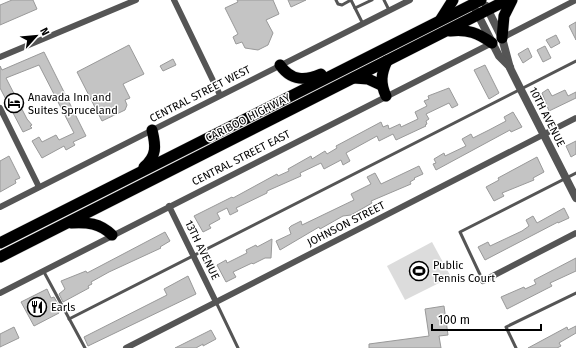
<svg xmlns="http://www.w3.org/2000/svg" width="576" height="348" viewBox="0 0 576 348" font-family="'Fira Sans',sans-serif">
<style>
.garden{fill:#dcdcdc}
.building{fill:#c4c4c4;stroke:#999}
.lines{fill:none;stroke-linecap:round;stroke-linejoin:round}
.trunk-casing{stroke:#dbdbdb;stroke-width:12}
.service{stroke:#555;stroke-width:3}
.minor{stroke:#555;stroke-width:6}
.tertiary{stroke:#555;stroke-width:8}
.trunk{stroke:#000;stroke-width:11}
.labels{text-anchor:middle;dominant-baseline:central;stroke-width:3;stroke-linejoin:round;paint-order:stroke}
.street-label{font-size:11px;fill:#000;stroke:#fff}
.poi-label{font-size:11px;fill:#000;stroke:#fff;text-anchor:start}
</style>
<rect width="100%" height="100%" fill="#fff"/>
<!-- garden -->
<path class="garden" d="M432 242 451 277 405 300 387 266Z"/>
<!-- building -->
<g class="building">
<path d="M12 0H33L37 9 0 25V5Z"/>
<path d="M237 0H273L279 14 266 20 273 33 268 45 258 50 245 48 242 42 236 44 233 37 238 34 225 8 238 2Z"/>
<path d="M288 0H306L291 7Z"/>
<path d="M576 22V40L569 26Z"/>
<path d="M556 35 560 43 551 48 546 40Z"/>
<path d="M129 45 144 74 123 84 130 98 125 100 127 105 125 110 102 121 77 72Z"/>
<path d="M545 46 551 58 543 62 537 50Z"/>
<path d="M528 48 532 57 523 63 518 54Z"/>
<path d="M44 52 86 136 73 142 75 145 66 150 64 146 42 158 32 141 39 137 42 142 56 135 59 140 74 133 39 65 6 78 27 119 32 125 30 126 32 128 23 132 0 88V66L2 70Z"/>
<path d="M173 59 176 65 163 71 160 66Z"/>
<path d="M485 65 499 93 489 99 474 70Z"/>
<path d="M449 88 458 105 452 108 449 103 426 114 429 119 426 121 427 124 425 125 426 126 396 140 393 134 379 141 377 136 346 153 350 161 343 165 341 160 324 169 321 163 300 173 301 176 267 191V193L236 208 238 211 230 215 227 208 217 213 220 219 209 225 211 228 203 232 194 216 232 197 233 198 277 174 278 176 289 171 288 169 311 156 312 159 325 151 327 154 337 148 336 146 381 122 383 127 388 125 389 129 400 124 401 127 418 119 415 112 427 106 424 101 429 99 428 96Z"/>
<path d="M548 89 552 96 565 90 568 96 576 92V98L549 111 542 93Z"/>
<path d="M513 112 522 127 511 132 510 130 436 170 433 164 436 163 434 159 444 153 445 156 466 146 462 139 471 134 473 138 489 130 506 121 504 117Z"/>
<path d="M576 141V154L571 157 566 146Z"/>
<path d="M9 156 20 178 15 180 16 183 0 192V161Z"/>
<path d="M537 157 544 172 533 178 534 180 502 193 504 196 494 201 486 187 499 180 498 178Z"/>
<path d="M419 166 423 174 414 178 415 179 410 182 411 184 371 201 372 203 351 215 343 216 320 229 319 227 280 250 276 241 291 234 289 228 291 226 301 221 302 225 354 200 351 194 371 184 367 177 375 173 381 184Z"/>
<path d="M564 208 569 218 558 223V222L485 260 478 247 488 242 490 246 522 231 529 226 526 220 533 216 537 223Z"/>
<path d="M165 232 170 241 160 247 161 248 109 272 91 282 92 284 88 286 89 288 63 302 59 294 65 289 61 281 86 271 87 273Z"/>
<path d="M272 239 271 258H265L253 264 252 263 233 272 236 277 226 282 217 265 226 260 227 263 247 253 246 250 256 245 257 247Z"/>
<path d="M576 258V271L550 283 552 286 507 309 501 297 524 287 525 289 536 284 534 280Z"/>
<path d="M188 276 196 294 88 346 84 337 167 295 164 289Z"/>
<path d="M47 289 51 298 54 297 58 304 56 306 59 313 34 326 21 302Z"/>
<path d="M444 306 448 335 439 336 441 348H369V344L429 336 425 309Z"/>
<path d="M576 326V333L559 343 561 346 557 348H528L567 327 568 330Z"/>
<path d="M14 327 19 338 0 347V334Z"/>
<path d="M211 330 216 339 203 346V344L196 348H175Z"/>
</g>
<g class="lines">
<!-- trunk casing -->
<g class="trunk-casing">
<g id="trunk">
<path d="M441 19 453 0"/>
<path d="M450 31C468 29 478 33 492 43"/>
<path d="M502 38 504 16 512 0"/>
<path d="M280 65C291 81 305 81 321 74"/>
<path d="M354 78 368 79 381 85"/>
<path d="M386 96C380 83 381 74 387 61"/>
<path d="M144 167C157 156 156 146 152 130"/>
<path d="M71 223C87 222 100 223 112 235"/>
<path d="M0 243 481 0"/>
<path d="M0 257 507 0"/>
</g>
</g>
<!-- service -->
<g class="service">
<path d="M336 0 338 4 342 5 351 0 363 24"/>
<path d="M384 0 389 10"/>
<path d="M355 8 372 0"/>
<path d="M44 272 85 348"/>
<path d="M483 281 460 232 576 173"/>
<path d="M216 302 238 348"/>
<path d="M69 319 576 61"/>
<path d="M516 348 506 327 576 293"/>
</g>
<!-- minor -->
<g class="minor">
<path d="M174 0 220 95"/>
<path d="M502 38 576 0"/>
<path d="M0 57 136 0"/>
<path d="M0 108 39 187"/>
<path d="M169 206 216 302"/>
<path d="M0 207 410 0"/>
<path d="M483 281 576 233"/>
<path d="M0 293 492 43"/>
<path d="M126 348 576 118"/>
</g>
<!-- tertiary -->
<g class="tertiary">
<path d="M486 6 502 38 510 68 520 88 576 198"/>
<path d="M476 11 499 56 510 67"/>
</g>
<!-- trunk -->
<use href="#trunk" class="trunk"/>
</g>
<!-- icons -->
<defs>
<g id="hotel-ring" transform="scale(1)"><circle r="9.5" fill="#fff" stroke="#000" stroke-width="1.5"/><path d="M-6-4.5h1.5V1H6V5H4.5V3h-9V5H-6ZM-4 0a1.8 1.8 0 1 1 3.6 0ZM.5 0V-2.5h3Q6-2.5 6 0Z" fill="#000"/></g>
<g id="stadium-ring" transform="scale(1)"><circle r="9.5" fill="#fff" stroke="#000" stroke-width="1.5"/><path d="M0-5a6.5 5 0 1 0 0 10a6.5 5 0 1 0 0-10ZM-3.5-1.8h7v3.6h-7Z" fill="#000"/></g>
<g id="restaurant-ring" transform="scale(1)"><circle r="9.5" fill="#fff" stroke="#000" stroke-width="1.5"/><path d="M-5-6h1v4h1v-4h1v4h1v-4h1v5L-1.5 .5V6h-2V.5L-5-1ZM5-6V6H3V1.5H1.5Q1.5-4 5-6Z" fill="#000"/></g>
</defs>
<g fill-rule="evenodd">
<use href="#hotel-ring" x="14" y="103"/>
<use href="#stadium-ring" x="419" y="271"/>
<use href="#restaurant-ring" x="37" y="307"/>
</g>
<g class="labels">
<!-- street labels -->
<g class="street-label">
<text transform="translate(200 94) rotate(-27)">CENTRAL STREET WEST</text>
<text transform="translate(547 117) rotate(63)">10TH AVENUE</text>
<text transform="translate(248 118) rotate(-27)">CARIBOO HIGHWAY</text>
<text transform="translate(241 158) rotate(-27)">CENTRAL STREET EAST</text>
<text transform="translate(346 224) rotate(-27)">JOHNSON STREET</text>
<text transform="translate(202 250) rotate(64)">13TH AVENUE</text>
</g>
<!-- poi labels -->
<g class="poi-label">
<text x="28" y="97">Anavada Inn and<tspan x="28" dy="13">Suites Spruceland</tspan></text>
<text x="433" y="265">Public<tspan x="433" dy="13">Tennis Court</tspan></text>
<text x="51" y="307">Earls</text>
</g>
</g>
<!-- north arrow -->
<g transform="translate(36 36) rotate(63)" stroke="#ffffff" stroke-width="3" paint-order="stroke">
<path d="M0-3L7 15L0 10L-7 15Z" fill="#000000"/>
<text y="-6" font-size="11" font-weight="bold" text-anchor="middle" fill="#000000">N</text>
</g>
<!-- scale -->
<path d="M432 324v6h109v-6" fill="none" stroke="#000000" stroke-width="2"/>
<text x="438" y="324" font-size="12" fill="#000000" stroke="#ffffff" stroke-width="3" paint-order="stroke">100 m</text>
</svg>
